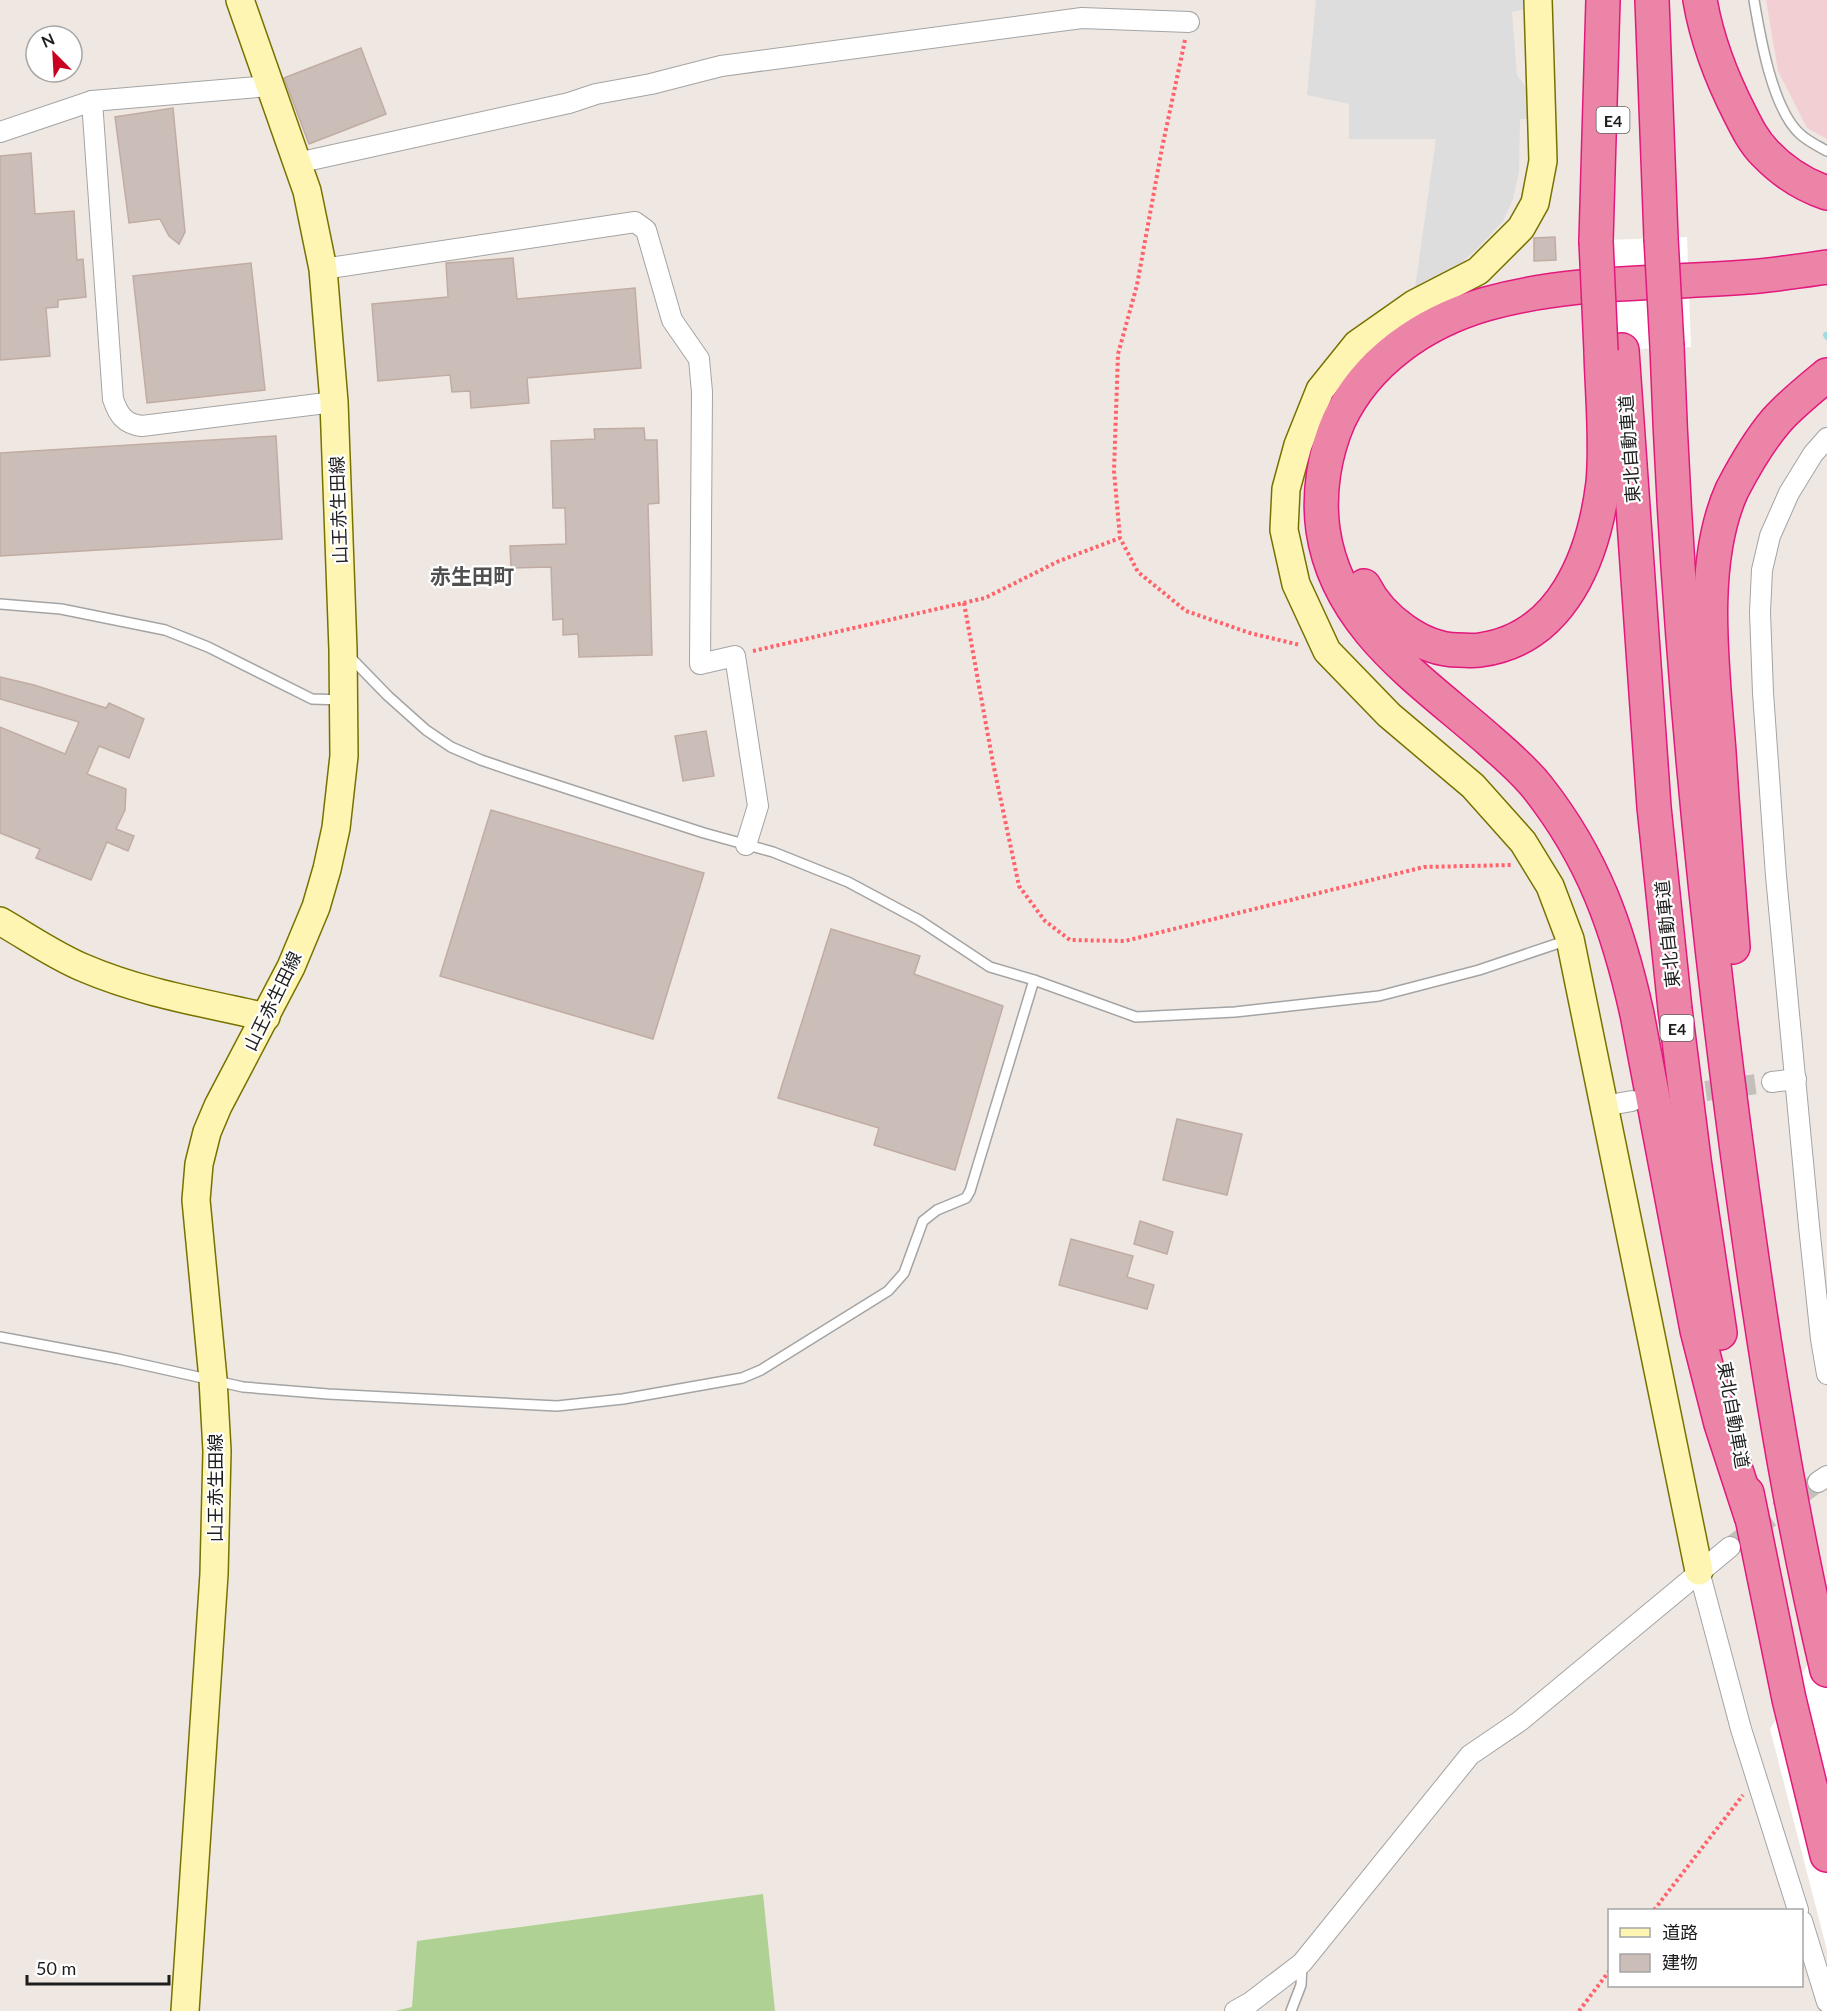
<svg xmlns="http://www.w3.org/2000/svg" width="1827" height="2011" viewBox="0 0 1827 2011" font-family="Lato,'Noto Sans JP',sans-serif">
<style>
.commercial{fill:#f1cfd3}
.forest{fill:#afd193}
.parking{fill:#ddd}
.pier{fill:#fff}
.lines{fill:none;stroke-linecap:round;stroke-linejoin:round}
.stream{stroke:#9fdbdf;stroke-width:6}
.building{fill:#cbbdb8;stroke:#c1aca3;stroke-width:1.5}
.street-tunnel{stroke:#c5bfbb;stroke-width:20;stroke-dasharray:20 10;stroke-linecap:butt}
.lane-casing{stroke:#a4a4a4;stroke-width:12}
.street-casing{stroke:#a4a4a4;stroke-width:22}
.secondary-casing{stroke:#777200;stroke-width:30}
.highway-casing{stroke:#e2197d;stroke-width:36}
.path{stroke:#ff626a;stroke-width:4;stroke-dasharray:3 3;stroke-linecap:butt}
.lane{stroke:#fff;stroke-width:9}
.street{stroke:#fff;stroke-width:20}
.secondary{stroke:#fdf5b1;stroke-width:27}
.highway{stroke:#ec84a7;stroke-width:33}
.highway-bridge-casing{stroke:#e2197d;stroke-width:36;stroke-linecap:butt}
.highway-bridge{stroke:#ec84a7;stroke-width:33}
.labels{text-anchor:middle;dominant-baseline:central;stroke-width:4.5;stroke-linejoin:round;paint-order:stroke}
.shield{fill:#fff;stroke:#616161;stroke-width:1.5}
.shield-label{font-size:16px;font-weight:bold;fill:#1d1d1d}
.street-label{font-size:18px;fill:#1d1d1d;stroke:#fff}
.quarter-label{font-size:21px;font-weight:bold;fill:#505050;stroke:#fff}
</style>
<rect width="100%" height="100%" fill="#efe8e2"/>
<!-- commercial -->
<path class="commercial" d="M1766 0H1827V139L1807 128 1778 71Z"/>
<!-- forest -->
<path class="forest" d="M763 1894 775 2011H395L412 2007 417 1941Z"/>
<!-- parking -->
<path class="parking" d="M1316 0H1525V9L1512 12 1517 75 1526 87 1527 119H1520L1519 172 1513 199 1503 221 1480 246 1456 268 1432 281 1415 288 1436 139H1349V104L1307 95Z"/>
<!-- pier -->
<g class="pier">
<path d="M1687 237 1691 347 1589 351 1584 241Z"/>
<path d="M1827 1628V1950L1770 1729 1789 1699Z"/>
</g>
<g class="lines">
<!-- stream -->
<path class="stream" d="M1826 335 1827 337"/>
</g>
<!-- building -->
<g class="building">
<path d="M361 48 386 114 309 144 284 78Z"/>
<path d="M173 108 185 232 179 244 169 236 160 219 129 223 115 117Z"/>
<path d="M31 153 35 214 74 211 77 260 83 259 86 297 58 300V307L46 308 50 356 0 360V156Z"/>
<path d="M1555 237 1556 260 1534 261V238Z"/>
<path d="M513 258 517 299 635 288 641 368 527 378 529 403 471 408 470 391 452 392 450 375 378 381 372 304 448 297 446 263Z"/>
<path d="M251 263 265 390 147 403 133 276Z"/>
<path d="M644 428 645 440H657L659 503 648 504 652 655 579 657 578 634 563 635V619L553 620 551 567 511 568 510 546 566 544 565 508H553L551 441 595 439 594 429Z"/>
<path d="M276 436 282 539 0 556V453Z"/>
<path d="M0 677 34 685 106 708 109 703 144 719 129 758 99 746 87 774 126 789 125 810 116 829 134 836 128 851 107 842 91 880 36 858 40 849 0 833V727L65 754 79 722 0 699Z"/>
<path d="M706 731 714 776 683 781 675 736Z"/>
<path d="M491 810 704 873 653 1039 440 976Z"/>
<path d="M831 929 920 956 914 974 1003 1006 955 1170 874 1145 879 1128 778 1098Z"/>
<path d="M1177 1119 1242 1134 1227 1195 1163 1180Z"/>
<path d="M1140 1221 1173 1232 1167 1254 1134 1244Z"/>
<path d="M1071 1239 1133 1256 1127 1277 1154 1285 1147 1309 1059 1285Z"/>
</g>
<g class="lines">
<!-- street-tunnel -->
<g class="street-tunnel">
<path d="M1676 1095 1772 1082"/>
<path d="M1730 1547 1818 1482"/>
</g>
<!-- lane casing -->
<g class="lane-casing">
<g id="lane">
<path d="M1754 0C1760 36 1772 107 1799 133 1807 141 1818 146 1827 151"/>
<path d="M0 604 61 609 165 630 208 647 312 699 343 700"/>
<path d="M349 656 388 696 426 730 451 747 481 760 516 772 704 833 773 852 848 882 919 920 990 967 1034 980 1136 1017 1235 1012 1379 996 1479 970 1568 940"/>
<path d="M0 1337 118 1359 243 1387 328 1394 557 1406 623 1399 742 1378 761 1370 888 1291 904 1273 923 1221 937 1210 966 1198 970 1191 1034 980"/>
<path d="M1291 2011 1301 1985 1302 1964"/>
</g>
</g>
<!-- street casing -->
<g class="street-casing">
<g id="street">
<path d="M92 101 113 399C118 414 124 424 142 426L334 402"/>
<path d="M0 132 92 101 269 86"/>
<path d="M297 163 569 103 596 94 651 84 721 66 1082 18 1189 22"/>
<path d="M323 269 635 222 646 230 672 320 699 359 702 392 700 664 735 656 758 806 746 845"/>
<path d="M1827 438 1813 454 1789 493 1770 536 1762 570 1760 612 1763 693 1776 876 1809 1226 1821 1339 1827 1374"/>
<path d="M1772 1082 1796 1079"/>
<path d="M1604 1106 1632 1101"/>
<path d="M1818 1482 1827 1476"/>
<path d="M1699 1571 1741 1729 1798 1910"/>
<path d="M1802 1921 1827 2002"/>
<path d="M1235 2011 1251 2002 1302 1963 1470 1755 1520 1721 1730 1547"/>
</g>
</g>
<!-- secondary casing -->
<g class="secondary-casing">
<g id="secondary">
<path d="M1538 0 1543 161 1535 203 1521 228 1478 271 1414 304 1357 344 1320 390 1298 445 1286 489 1284 530 1296 584 1327 651 1389 715 1473 786 1523 842 1550 886 1570 939 1699 1571"/>
<path d="M0 921C28 937 55 956 84 968 142 993 205 1003 266 1017"/>
<path d="M185 2011 214 1574 217 1451 213 1379 196 1200 199 1164 207 1132 218 1106 291 967 316 907 327 869 336 828 344 756 343 650 334 402 323 269 307 191 240 0"/>
</g>
</g>
<!-- highway casing -->
<g class="highway-casing">
<g id="highway">
<path d="M1652 0 1661 238"/>
<path d="M1700 0C1707 41 1721 77 1740 114 1747 128 1754 142 1765 153 1782 171 1804 185 1827 193"/>
<path d="M1596 241 1603 0"/>
<path d="M1667 347C1676 608 1700 869 1734 1128 1758 1310 1785 1492 1827 1670"/>
<path d="M1622 350 1654 807 1675 1009 1695 1167 1720 1333"/>
<path d="M1364 586C1380 618 1421 650 1458 650 1465 650 1473 651 1480 650 1563 639 1594 555 1603 483 1607 441 1602 393 1601 351"/>
<path d="M1733 947C1728 882 1723 817 1719 752 1713 672 1698 565 1732 490 1744 467 1759 441 1776 421 1791 404 1810 389 1827 375"/>
<path d="M1747 1493 1789 1699 1827 1855"/>
<path d="M1751 1516 1721 1424 1697 1330 1637 1014C1618 928 1593 858 1538 788 1524 770 1506 755 1489 740 1421 680 1337 627 1323 530 1318 494 1324 454 1339 420 1367 361 1424 322 1486 304 1571 280 1660 284 1747 277 1774 275 1800 271 1827 267"/>
</g>
</g>
<!-- path -->
<g class="path">
<path d="M1185 40 1162 148 1137 285 1118 354 1114 471 1120 538 1138 572 1186 611 1250 633 1300 645"/>
<path d="M964 603 993 763 1019 886 1045 921 1070 940 1125 941 1424 867 1512 865"/>
<path d="M753 651 985 598 1059 561 1120 538"/>
<path d="M1654 1910 1743 1795"/>
<path d="M1579 2011 1610 1970"/>
</g>
<!-- lane -->
<use href="#lane" class="lane"/>
<!-- street -->
<use href="#street" class="street"/>
<!-- secondary -->
<use href="#secondary" class="secondary"/>
<!-- highway -->
<use href="#highway" class="highway"/>
<!-- highway-bridge casing -->
<g class="highway-bridge-casing">
<g id="highway-bridge">
<path d="M1661 238 1667 347"/>
<path d="M1596 241 1601 351"/>
</g>
</g>
<!-- highway-bridge -->
<use href="#highway-bridge" class="highway-bridge"/>
</g>
<g class="labels">
<!-- shield labels -->
<g class="shield">
<rect x="1596.5" y="107" width="33" height="26" rx="4.5"/>
<rect x="1660.5" y="1015" width="33" height="26" rx="4.5"/>
</g>
<g class="shield-label">
<text x="1613" y="120">E4</text>
<text x="1677" y="1028">E4</text>
</g>
<!-- street labels -->
<g class="street-label">
<text transform="translate(1629 449) rotate(-94)">東北自動車道</text>
<text transform="translate(338 510) rotate(-92)">山王赤生田線</text>
<text transform="translate(1667 934) rotate(-96)">東北自動車道</text>
<text transform="translate(272 1001) rotate(-64)">山王赤生田線</text>
<text transform="translate(1734 1415) rotate(80)">東北自動車道</text>
<text transform="translate(215 1488) rotate(-90)">山王赤生田線</text>
</g>
<!-- quarter labels -->
<g class="quarter-label">
<text x="472" y="575">赤生田町</text>
</g>
</g>
<!-- legend -->
<rect x="1608" y="1909" width="195" height="78" fill="#ffffff" stroke="#a5a5a5" stroke-width="1.5"/>
<rect x="1620" y="1928" width="30" height="9" fill="#fdf5b1" stroke="#a5a5a5" stroke-width="1.5"/>
<text x="1662" y="1939" font-size="18" fill="#1d1d1d">道路</text>
<rect x="1620" y="1954" width="30" height="18" fill="#cbbdb8" stroke="#a5a5a5" stroke-width="1.5"/>
<text x="1662" y="1969" font-size="18" fill="#1d1d1d">建物</text>
<!-- north arrow -->
<g transform="translate(54 54) rotate(336)"><circle r="28" fill="#ffffff" stroke="#a5a5a5" stroke-width="1.5"/>
<path d="M0-4.5L10 22L0 15L-10 22Z" fill="#c9001f"/>
<text y="-9" font-size="16" font-weight="bold" text-anchor="middle" fill="#1d1d1d">N</text>
</g>
<!-- scale -->
<path d="M27 1975v9h142v-9" fill="none" stroke="#1d1d1d" stroke-width="3"/>
<text x="36" y="1975" font-size="18" fill="#1d1d1d" stroke="#ffffff" stroke-width="4.5" paint-order="stroke">50 m</text>
</svg>
